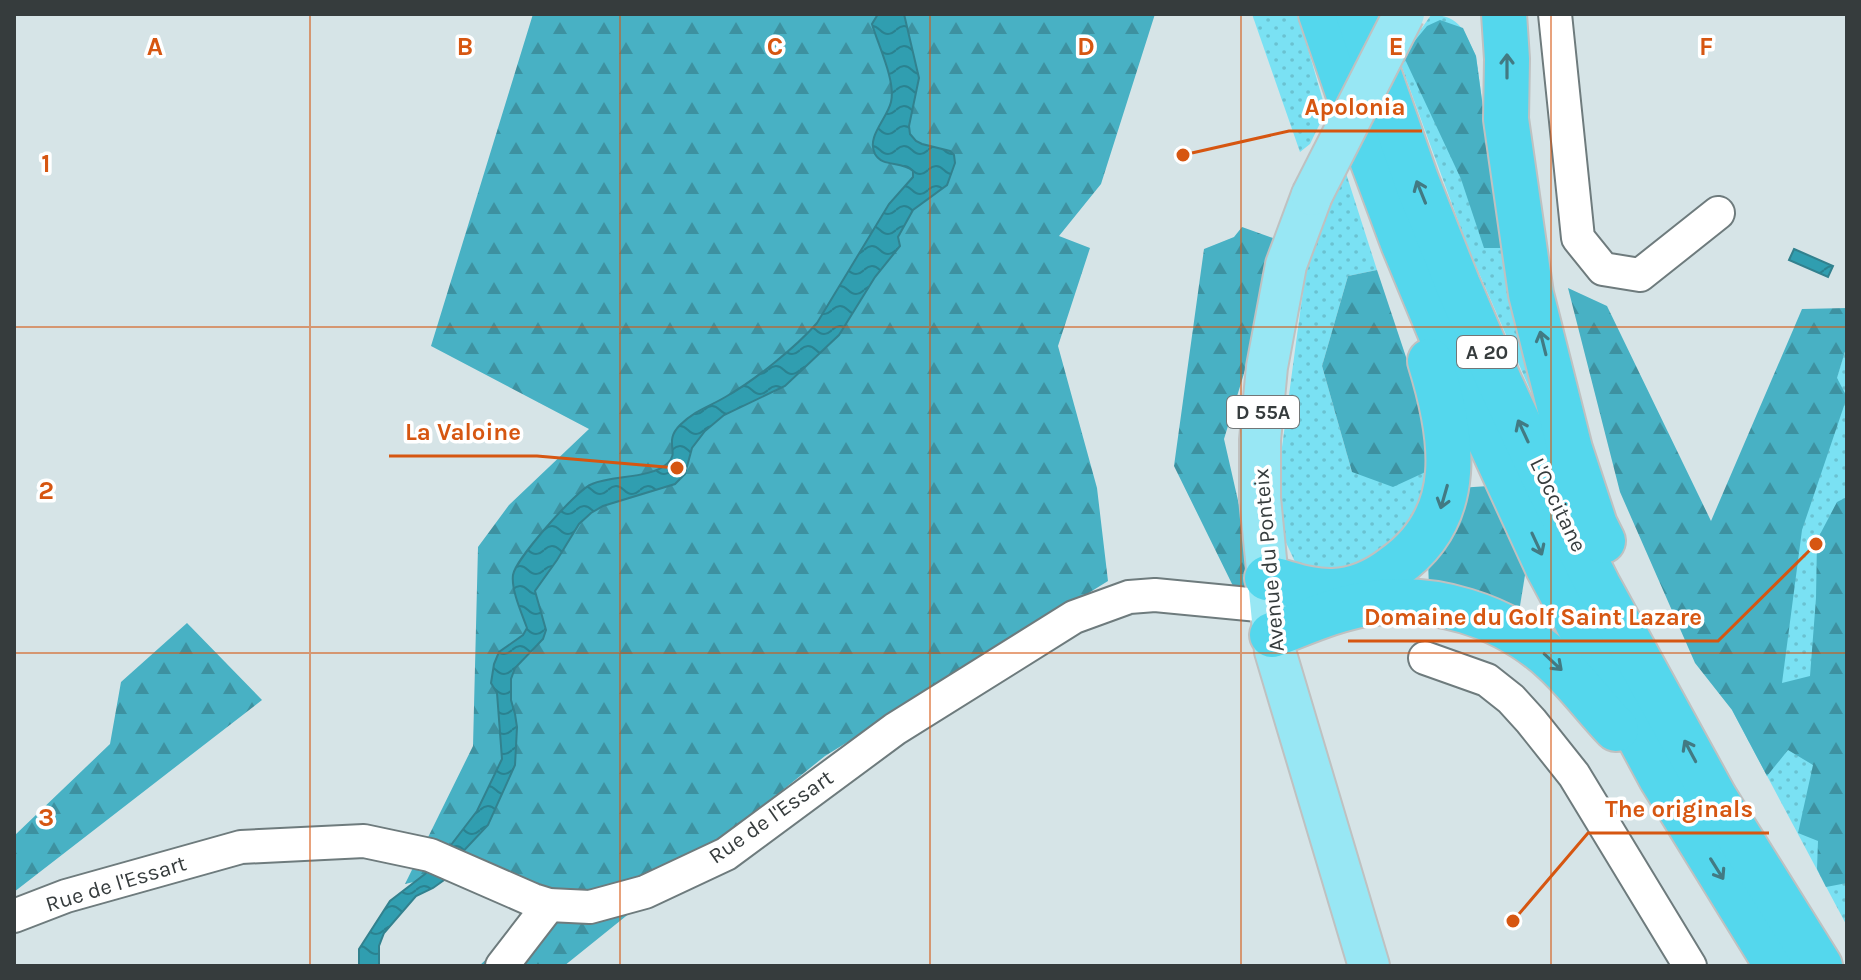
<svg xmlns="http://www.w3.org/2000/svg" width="1861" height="980" viewBox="0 0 1861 980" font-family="Karla,sans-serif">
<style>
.grass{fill:url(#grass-dots)}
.forest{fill:url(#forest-firs)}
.water{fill:url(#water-waves);stroke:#32818e;stroke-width:2}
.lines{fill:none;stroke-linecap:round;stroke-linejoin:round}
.minor-casing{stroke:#6e7b7d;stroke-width:36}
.major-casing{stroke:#bfc1c1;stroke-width:44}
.highway-casing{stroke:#bfc1c1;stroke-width:48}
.minor{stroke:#fff;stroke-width:32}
.major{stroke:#98e7f4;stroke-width:40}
.highway{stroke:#54d7ed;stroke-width:44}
.major-bridge-casing{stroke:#bfc1c1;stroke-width:44;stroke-linecap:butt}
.major-bridge{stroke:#98e7f4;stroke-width:40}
.oneway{stroke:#427a83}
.grid{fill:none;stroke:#d65611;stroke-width:2;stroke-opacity:0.55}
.labels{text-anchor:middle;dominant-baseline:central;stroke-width:7;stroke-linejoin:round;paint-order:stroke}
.shield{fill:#fff;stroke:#727677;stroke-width:2}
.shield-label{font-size:20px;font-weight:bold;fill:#363c3d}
.street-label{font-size:22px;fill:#363c3d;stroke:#fff}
.grid-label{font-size:26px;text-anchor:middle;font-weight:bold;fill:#d65611;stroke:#fff;stroke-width:7;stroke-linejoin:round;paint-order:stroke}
.leader{fill:none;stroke:#d65611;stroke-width:3}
.callout-dot{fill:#d65611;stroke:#fff;stroke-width:3}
.callout-label{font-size:24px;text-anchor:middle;font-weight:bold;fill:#d65611;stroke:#fff;stroke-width:7;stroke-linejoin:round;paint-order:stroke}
</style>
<defs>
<pattern id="grass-dots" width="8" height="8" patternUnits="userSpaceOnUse" patternTransform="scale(2)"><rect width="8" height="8" fill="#7ae1f3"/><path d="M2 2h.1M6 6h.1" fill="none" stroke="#6ac2d1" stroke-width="1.8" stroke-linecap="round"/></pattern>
<pattern id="forest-firs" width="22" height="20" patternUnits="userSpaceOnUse" patternTransform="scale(2)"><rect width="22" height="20" fill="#48b1c4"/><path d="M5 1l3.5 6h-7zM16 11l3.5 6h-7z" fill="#3d91a0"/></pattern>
<pattern id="water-waves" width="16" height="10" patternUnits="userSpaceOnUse" patternTransform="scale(2)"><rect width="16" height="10" fill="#309eb0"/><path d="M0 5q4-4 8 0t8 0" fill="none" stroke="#2a8290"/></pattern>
</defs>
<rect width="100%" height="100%" fill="#d6e4e7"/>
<!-- grass -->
<g class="grass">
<path d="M1252 14H1298L1326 111 1310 144 1300 152Z"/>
<path d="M1431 15C1461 15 1464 32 1476 56L1502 248 1529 350 1566 472 1468 248 1400 62 1403 55Z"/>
<path d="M1344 167 1377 270 1348 276 1322 366 1352 472 1432 469 1428 515 1350 582 1297 566 1282 534 1280 462 1309 246Z"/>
<path d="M1847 345V926L1732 710Z"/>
</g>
<!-- forest -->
<g class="forest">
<path d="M533 14H1155L1101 184 1059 236 1090 248 1058 346 1097 488 1108 581 825 756 564 966H479L523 925 522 882 482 866 405 884 473 746 478 547 509 505 589 429 431 346Z"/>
<path d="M1440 20 1463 28 1476 56 1502 248H1484L1461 179 1403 55 1427 26Z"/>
<path d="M1242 227 1273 238 1256 334 1224 439 1257 584 1235 590 1174 466 1204 249 1234 237Z"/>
<path d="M1377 270 1434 441 1432 469 1393 487 1352 472 1322 366 1348 276Z"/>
<path d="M1568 288 1607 306 1711 521 1802 309 1847 308V345L1837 378 1847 397 1802 530 1782 683 1810 676 1816 598 1817 540 1837 502 1847 497V883L1826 887 1817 869 1818 841 1798 833 1813 765 1788 750 1767 776 1732 710 1695 663 1620 492Z"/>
<path d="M1489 486 1527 563 1518 618 1429 591 1428 558 1458 488Z"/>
<path d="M187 623 262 700 14 892V836L110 744 121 682Z"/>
</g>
<!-- water -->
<g class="water">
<path d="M878 14H904L919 78 909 126 910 134 916 141 922 144 950 151 954 155 955 163 947 185 913 210 898 237 900 246 875 277 839 335 785 386 724 415 705 431 692 448 685 474 675 484 603 506 591 513 579 524 557 560 535 591 546 630 543 639 515 668 511 679V700L515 714 517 727 515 765 488 825 456 859 448 849 477 811 502 759 497 693 491 683 494 664 499 652 523 635 527 628C522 614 511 590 513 575 515 560 577 489 592 484 613 475 651 479 668 463 680 452 663 442 680 425 697 409 709 407 727 396 755 380 796 347 817 323L889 204 913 177V171C901 160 883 168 875 154 866 137 887 119 891 102 896 81 878 45 872 24Z"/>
<path d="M1794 249 1833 266 1828 277 1789 260Z"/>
<path d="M434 864 454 873 433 888 416 896 384 933 379 946V966H359V949L390 901 425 874Z"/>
</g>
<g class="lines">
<!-- minor casing -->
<g class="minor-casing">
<g id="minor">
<path d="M1555 14 1578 238 1603 269 1640 275 1718 213"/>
<path d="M1425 658 1487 680 1511 699 1531 721 1574 775 1690 966"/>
<path d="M14 916 66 896 241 847 364 841 430 855 533 900 549 905 590 907 645 892 726 854 895 729 1074 617 1129 597 1155 595 1269 606"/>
<path d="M502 966 549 905"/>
</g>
</g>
<!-- major casing -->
<g class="major-casing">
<path id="major" d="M1312 195 1286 265 1267 367 1260 440V498L1275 651 1369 966"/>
</g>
<!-- highway casing -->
<g class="highway-casing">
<g id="highway">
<path d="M1321 14 1358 122 1403 243 1442 337 1548 568 1661 778 1777 966"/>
<path d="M1358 14 1417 182 1458 285 1500 383 1548 486 1598 585 1715 798 1820 966"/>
<path d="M1504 14 1507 59 1506 119 1531 294 1570 449 1595 525 1603 541"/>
<path d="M1267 578C1289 583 1309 592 1333 591 1356 590 1376 581 1394 567 1467 516 1453 435 1430 361"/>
<path d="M1272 635C1302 624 1334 609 1366 604 1432 593 1504 615 1554 661 1576 681 1595 707 1616 729"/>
</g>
</g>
<!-- minor -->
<use href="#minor" class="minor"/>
<!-- major -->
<use href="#major" class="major"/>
<!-- highway -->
<use href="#highway" class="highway"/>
<!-- major-bridge casing -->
<g class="major-bridge-casing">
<path id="major-bridge" d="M1312 195 1404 14"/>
</g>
<!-- major-bridge -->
<use href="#major-bridge" class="major-bridge"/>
</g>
<!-- one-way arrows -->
<defs><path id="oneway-shaft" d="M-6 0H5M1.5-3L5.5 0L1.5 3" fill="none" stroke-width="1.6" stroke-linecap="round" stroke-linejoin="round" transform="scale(2)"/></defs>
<g class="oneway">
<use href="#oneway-shaft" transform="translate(1507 66) rotate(-90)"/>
<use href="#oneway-shaft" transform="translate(1421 192) rotate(-112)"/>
<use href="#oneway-shaft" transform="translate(1543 343) rotate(-104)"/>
<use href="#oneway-shaft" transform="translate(1523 431) rotate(-115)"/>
<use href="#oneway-shaft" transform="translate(1444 497) rotate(106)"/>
<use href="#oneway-shaft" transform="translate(1537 544) rotate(65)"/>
<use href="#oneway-shaft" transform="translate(1553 662) rotate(43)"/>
<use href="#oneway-shaft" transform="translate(1690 751) rotate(-118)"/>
<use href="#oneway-shaft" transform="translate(1717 869) rotate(58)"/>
</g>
<!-- grid -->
<path class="grid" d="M310 14V966M620 14V966M930 14V966M1241 14V966M1551 14V966M14 327H1847M14 653H1847"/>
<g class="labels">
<!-- shield labels -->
<g class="shield">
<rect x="1457" y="336" width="60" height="32" rx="6"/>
<rect x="1227" y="396" width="72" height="32" rx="6"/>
</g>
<g class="shield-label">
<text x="1487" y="352">A 20</text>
<text x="1263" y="412">D 55A</text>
</g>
<!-- street labels -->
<g class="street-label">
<text transform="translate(1558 505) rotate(64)">L'Occitane</text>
<text transform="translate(1269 560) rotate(-95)">Avenue du Ponteix</text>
<text transform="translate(771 817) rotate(-35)">Rue de l'Essart</text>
<text transform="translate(116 884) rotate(-17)">Rue de l'Essart</text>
</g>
</g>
<g class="grid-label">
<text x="155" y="55">A</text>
<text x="465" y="55">B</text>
<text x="775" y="55">C</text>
<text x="1086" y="55">D</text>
<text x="1396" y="55">E</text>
<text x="1706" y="55">F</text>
<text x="46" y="172">1</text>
<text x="46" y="499">2</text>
<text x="46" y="826">3</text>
</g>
<!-- callouts -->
<path class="leader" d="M1183 155L1289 131H1422M677 468L537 456H389M1816 544L1718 641H1348M1513 921L1588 833H1769"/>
<g class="callout-dot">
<circle cx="1183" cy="155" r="8"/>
<circle cx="677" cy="468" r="8"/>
<circle cx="1816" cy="544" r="8"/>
<circle cx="1513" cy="921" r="8"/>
</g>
<g class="callout-label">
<text x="1355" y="115">Apolonia</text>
<text x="463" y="440">La Valoine</text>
<text x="1533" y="625">Domaine du Golf Saint Lazare</text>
<text x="1679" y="817">The originals</text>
</g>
<!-- border -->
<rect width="1861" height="980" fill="none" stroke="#363c3d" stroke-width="32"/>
</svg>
